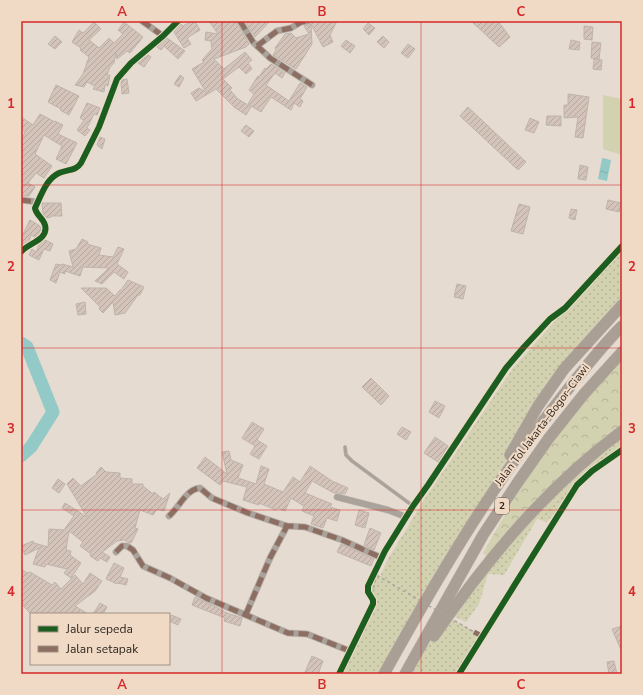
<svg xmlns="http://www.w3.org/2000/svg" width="643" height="695" viewBox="0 0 643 695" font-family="'Nunito Sans',sans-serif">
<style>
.green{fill:url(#green-dots)}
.forest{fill:url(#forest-crowns)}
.pitch{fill:#d3d2b0}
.water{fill:url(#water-ripples)}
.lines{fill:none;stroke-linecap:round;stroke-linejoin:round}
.river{stroke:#93cac7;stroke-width:13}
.building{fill:url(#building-hatch);stroke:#beb4ad}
.service-casing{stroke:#c3bab1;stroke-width:4}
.minor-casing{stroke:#c3bab1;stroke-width:7}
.motorway-casing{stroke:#c3bab1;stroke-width:12}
.service{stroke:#aaa39b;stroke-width:3}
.minor{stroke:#aaa39b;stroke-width:6}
.motorway{stroke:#a99f94;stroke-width:11}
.path-bridge{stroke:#aba49d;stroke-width:1.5;stroke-dasharray:3 3;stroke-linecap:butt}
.quiet{stroke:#8d6e63;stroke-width:5;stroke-dasharray:10 5;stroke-linecap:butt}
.cycleway-casing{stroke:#f0dac6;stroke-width:8}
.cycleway{stroke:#1b5e20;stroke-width:6}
.grid{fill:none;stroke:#d62828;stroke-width:1;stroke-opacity:0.55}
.labels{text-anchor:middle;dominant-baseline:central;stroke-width:4;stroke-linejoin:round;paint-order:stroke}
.shield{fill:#f0dac6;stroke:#675b4f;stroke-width:1}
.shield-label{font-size:10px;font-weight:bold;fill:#2c241c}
.street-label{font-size:11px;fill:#2c241c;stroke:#f0dac6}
.neatline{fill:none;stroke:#d62828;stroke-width:1.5}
.grid-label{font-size:13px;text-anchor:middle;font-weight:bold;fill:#d62828}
</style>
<defs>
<pattern id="green-dots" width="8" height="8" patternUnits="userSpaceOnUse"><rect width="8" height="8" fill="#d3d2b0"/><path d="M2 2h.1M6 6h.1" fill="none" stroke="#b5b497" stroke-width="1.8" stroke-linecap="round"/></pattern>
<pattern id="forest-crowns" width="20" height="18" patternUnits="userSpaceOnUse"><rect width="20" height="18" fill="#d3d2b0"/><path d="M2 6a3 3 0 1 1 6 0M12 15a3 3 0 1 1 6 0" fill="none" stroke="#b5b497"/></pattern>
<pattern id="water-ripples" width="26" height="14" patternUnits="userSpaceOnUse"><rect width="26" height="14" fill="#93cac7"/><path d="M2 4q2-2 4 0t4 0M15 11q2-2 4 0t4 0" fill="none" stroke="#7fadaa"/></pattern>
<pattern id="building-hatch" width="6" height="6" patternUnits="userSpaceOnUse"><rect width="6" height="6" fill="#d4c3b9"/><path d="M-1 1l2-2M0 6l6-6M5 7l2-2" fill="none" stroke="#b6a79e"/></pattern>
</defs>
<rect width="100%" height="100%" fill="#e6dbd0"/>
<!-- green -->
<g class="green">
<path d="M622 246V305L580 350 513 449 485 503 384 674H339L371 608 369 594 374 572 380 576 388 559 424 500 513 368Z"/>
<path d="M622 431V449L585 476 547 522 537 519 504 575 488 574 479 604 466 622 449 614 515 529Z"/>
<path d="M448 617 482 636 460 674H408Z"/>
</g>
<!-- forest -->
<path class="forest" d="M622 352V431L607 442 490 560 483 553 549 438Z"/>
<!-- pitch -->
<path class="pitch" d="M603 95 622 99V155L603 149Z"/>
<!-- water -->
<path class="water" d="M602 158 611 160 607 181 598 179Z"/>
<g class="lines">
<!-- river -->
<path class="river" d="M21 343 27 347 53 412 31 447 21 456"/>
</g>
<!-- building -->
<g class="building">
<path d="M192 21H195L200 30 187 38 191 44 184 48 174 32 181 24 183 26Z"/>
<path d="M209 21H236L249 44 246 47 214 59 224 69 245 52 252 60 248 63 252 69 246 74 239 67 223 79 232 88 230 90 238 99 251 107 246 115 234 107 216 89 196 101 191 93 199 88 206 92 192 69 204 62 202 60 212 49 211 41 205 40 206 32 218 34Z"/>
<path d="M245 21H270L255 37Z"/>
<path d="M312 21H337L330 35 333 42 323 47 311 24Z"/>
<path d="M471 21H498L510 37 499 47Z"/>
<path d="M94 22 101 29 89 40 99 48 109 38 114 43 123 34 118 30 124 22 143 37 130 53 127 51 117 59 116 53 114 63 110 67 107 75H110L108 86 105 85 104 92 93 89 95 86 87 82 84 87 75 85 83 74 89 57 80 50 81 48 72 42 79 30 83 33Z"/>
<path d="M368 23 375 28 369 35 363 29Z"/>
<path d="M311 24 312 44 296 69 273 55 276 50 275 48 285 34 291 33 296 38 309 34 304 26Z"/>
<path d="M584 26 593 27 592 40 584 39Z"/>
<path d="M55 36 62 42 55 49 48 44Z"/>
<path d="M383 36 389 42 384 48 377 42Z"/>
<path d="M167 38 185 51 178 59 164 46 161 50 157 47Z"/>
<path d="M346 40 355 46 350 53 341 46Z"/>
<path d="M571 40 580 42 579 50 569 49Z"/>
<path d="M592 42 601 43 599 59 591 58Z"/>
<path d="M408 44 415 49 408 58 401 53Z"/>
<path d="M148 55 151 57 144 67 138 63Z"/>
<path d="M594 59 602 60 601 70 593 69Z"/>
<path d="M271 64 285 73 282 78 275 73 266 85 289 101 300 83 307 87 300 99 303 101 300 107 294 103 291 110 271 97 261 112 248 104 254 94 249 90 258 76 259 77 265 68 266 69Z"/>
<path d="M180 75 184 78 179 87 174 84Z"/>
<path d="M127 79 129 93 122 94 121 82 122 80Z"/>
<path d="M56 85 79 96 69 115 60 110 61 109 48 102Z"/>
<path d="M568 94 589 97 583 138 575 137 578 117 564 118V105H568Z"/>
<path d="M87 103 100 108 97 115 94 114 87 128 90 130 85 136 77 130 84 120 80 118Z"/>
<path d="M468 107 526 162 518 170 460 116Z"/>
<path d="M40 114 55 122V121L63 125 58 134 77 143 66 164 56 159 62 146 44 135 35 154 52 166 44 178 36 173 28 183 35 187 29 196H21V141L25 132 21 129V117L33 125Z"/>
<path d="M547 116H561V126L546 125Z"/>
<path d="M530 118 539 122 534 133 525 130Z"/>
<path d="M246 125 254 131 249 137 241 131Z"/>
<path d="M100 137 105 139 102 149 97 145Z"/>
<path d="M580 165 588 167 586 180 578 179Z"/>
<path d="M608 200 621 203 619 212 606 209Z"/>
<path d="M42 203H61L62 216H51V217L47 218 43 214Z"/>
<path d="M519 204 530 207 523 234 511 231Z"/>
<path d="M571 209 577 210 575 220 569 218Z"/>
<path d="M30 220 40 226 41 230 38 234 35 237 31 235 29 241 24 244 21 242V238Z"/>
<path d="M82 239 88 242 87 244 101 248 99 255 113 257 118 247 124 249 117 264 128 272 124 279 114 272 102 284 95 281 109 268 83 267 80 276 65 271V274L60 272 56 283 50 280 56 264 62 265V264L73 267 69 251 76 249Z"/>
<path d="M45 240 53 244 50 251 44 249 39 260 29 255 32 249 36 252 39 245Z"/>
<path d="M128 280 144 287 140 295H138L125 313 115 315 113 302 103 313 99 309 100 307 81 288H106L115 296 120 290H121Z"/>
<path d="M457 284 466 286 463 299 454 297Z"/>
<path d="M85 302 86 314 78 315 76 304Z"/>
<path d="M371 378 389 396 381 405 362 387Z"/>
<path d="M435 401 445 406 439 418 429 412Z"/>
<path d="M252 422 264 429 257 440 267 446 259 459 250 454 255 446 242 438Z"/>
<path d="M402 427 411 432 406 440 397 434Z"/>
<path d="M435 437 448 446 438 462 424 453Z"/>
<path d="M229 451 231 460 243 465 238 478 256 484 261 466 269 469 264 484 283 492 293 477 300 482 310 466 332 481 348 488 345 494 338 493H334L312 481 305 493 332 504 330 507 340 510 337 521 327 518 323 528 311 524 314 516 302 511 304 506 291 498 285 511 277 508 276 510 259 503V505L243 500 247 487 223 481 220 485 197 468 205 457 227 474 222 452Z"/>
<path d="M101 467 106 472 120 473V478L132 479V484H143V486L153 494 154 492 163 499 170 493 164 511 157 509 153 515 140 510 135 528 138 529 131 543 124 540 117 541 102 552 110 557 107 562 100 558 98 561 90 556 91 554 80 546 83 542 69 531 66 550 71 551 70 555 81 563 71 578 64 573 67 569 46 564 45 567 33 564 39 548 25 555 21 546 33 541 34 543 48 547 49 529 64 530 74 516 62 508 65 503 87 517 67 484 73 478 81 486 97 474 96 473Z"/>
<path d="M58 479 65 484 59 493 52 488Z"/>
<path d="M359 510 369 513 365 528 355 525Z"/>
<path d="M370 528 381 533 374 550 364 545Z"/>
<path d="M341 544 374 559 371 566 337 552Z"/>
<path d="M114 563 124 568 120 577 128 579 126 585 118 583 117 584 106 579Z"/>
<path d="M21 569 27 573 30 572 52 585 55 582 61 589 75 575 83 584 90 573 102 581 95 591 75 606 88 614H31L21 604Z"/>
<path d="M195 597 224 611V612L242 618 240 626 224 621 225 618 192 605Z"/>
<path d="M100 603 107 607 103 614H93Z"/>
<path d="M171 615 181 619 178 625 169 621Z"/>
<path d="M622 626V652L612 629Z"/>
<path d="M312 656 323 661 318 674H309L305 672Z"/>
<path d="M614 661 617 674H609L607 662Z"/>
</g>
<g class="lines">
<!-- service casing -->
<g class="service-casing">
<path id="service" d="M345 447 346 455 352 461 413 506"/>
</g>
<!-- minor casing -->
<g class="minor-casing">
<g id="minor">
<path d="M142 21 163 36"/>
<path d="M240 21 253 42 270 58 312 85"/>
<path d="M257 46 277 31 291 28 301 22 308 21"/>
<path d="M21 200 38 202"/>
<path d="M21 252C28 243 49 240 45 225 43 218 36 215 35 208 41 196 46 179 59 173 68 169 76 171 81 163L99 127 117 79 131 63 163 36 178 21"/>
<path d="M337 497 388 510 406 517"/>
<path d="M169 516C179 508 186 489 200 488L212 498 248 513 287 526 305 527 342 540 382 558"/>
<path d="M116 552 122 546H127L133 550 143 566 170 578 206 598 288 633 307 634 350 651"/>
<path d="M246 614 270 558 287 526"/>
<path d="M339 674 373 604V600L368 592V586L385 551 413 506 428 485 506 368 524 347 550 319 565 308 622 246"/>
<path d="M459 674 577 485 592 471 622 450"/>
</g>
</g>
<!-- motorway casing -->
<g class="motorway-casing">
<g id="motorway">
<path d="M510 455 538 406 564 369 622 305"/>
<path d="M434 636C487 559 547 487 622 431"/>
<path d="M384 674C435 582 489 490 554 407 576 379 597 351 622 326"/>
<path d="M405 674 483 535 518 482 549 438 584 394 622 352"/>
</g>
</g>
<!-- service -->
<use href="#service" class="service"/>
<!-- minor -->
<use href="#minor" class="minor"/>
<!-- motorway -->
<use href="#motorway" class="motorway"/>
<!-- path-bridge -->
<path class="path-bridge" d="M372 594 376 578 378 576 474 632"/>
<!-- quiet -->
<g class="quiet">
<path d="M142 21 163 36"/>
<path d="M240 21 253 42 270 58 312 85"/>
<path d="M257 46 277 31 291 28 301 22 308 21"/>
<path d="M21 200 38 202"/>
<path d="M169 516C179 508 186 489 200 488L212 498 248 513 287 526 305 527 342 540 382 558"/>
<path d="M116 552 122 546H127L133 550 143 566 170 578 206 598 288 633 307 634 350 651"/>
<path d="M246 614 270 558 287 526"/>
<path d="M474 632 482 636"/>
</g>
<!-- cycleway casing -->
<g class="cycleway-casing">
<g id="cycleway">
<path d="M21 252C28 243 49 240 45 225 43 218 36 215 35 208 41 196 46 179 59 173 68 169 76 171 81 163L99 127 117 79 131 63 163 36 178 21"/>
<path d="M339 674 373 604V600L368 592V586L385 551 413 506 428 485 506 368 524 347 550 319 565 308 622 246"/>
<path d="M459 674 577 485 592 471 622 450"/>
</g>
</g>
<!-- cycleway -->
<use href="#cycleway" class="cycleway"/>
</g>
<!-- grid -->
<path class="grid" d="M222 21V674M421 21V674M21 185H622M21 348H622M21 510H622"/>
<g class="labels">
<!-- shield labels -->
<rect class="shield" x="495" y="498" width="14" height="16" rx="3"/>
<g class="shield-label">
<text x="502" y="506">2</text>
</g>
<!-- street labels -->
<g class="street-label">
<text transform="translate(542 425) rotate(-53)">Jalan Tol Jakarta–Bogor–Ciawi</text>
</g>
</g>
<!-- border -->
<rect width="643" height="695" fill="none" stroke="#f0dac6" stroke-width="44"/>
<!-- legend -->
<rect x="30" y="613" width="140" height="52" fill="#f0dac6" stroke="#a29182"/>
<rect x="38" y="626" width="20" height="6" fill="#1b5e20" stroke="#a29182"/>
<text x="66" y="633" font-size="12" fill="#2c241c">Jalur sepeda</text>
<rect x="38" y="646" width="20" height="6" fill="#8d6e63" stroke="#a29182"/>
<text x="66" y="653" font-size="12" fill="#2c241c">Jalan setapak</text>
<rect x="22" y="22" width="599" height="651" class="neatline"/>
<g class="grid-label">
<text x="122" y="16">A</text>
<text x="322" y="16">B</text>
<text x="521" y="16">C</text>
<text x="11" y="108">1</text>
<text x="632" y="108">1</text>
<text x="11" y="271">2</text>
<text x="632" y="271">2</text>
<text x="11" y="433">3</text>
<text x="632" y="433">3</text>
<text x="11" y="596">4</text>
<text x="632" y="596">4</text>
<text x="122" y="689">A</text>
<text x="322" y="689">B</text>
<text x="521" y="689">C</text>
</g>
</svg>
